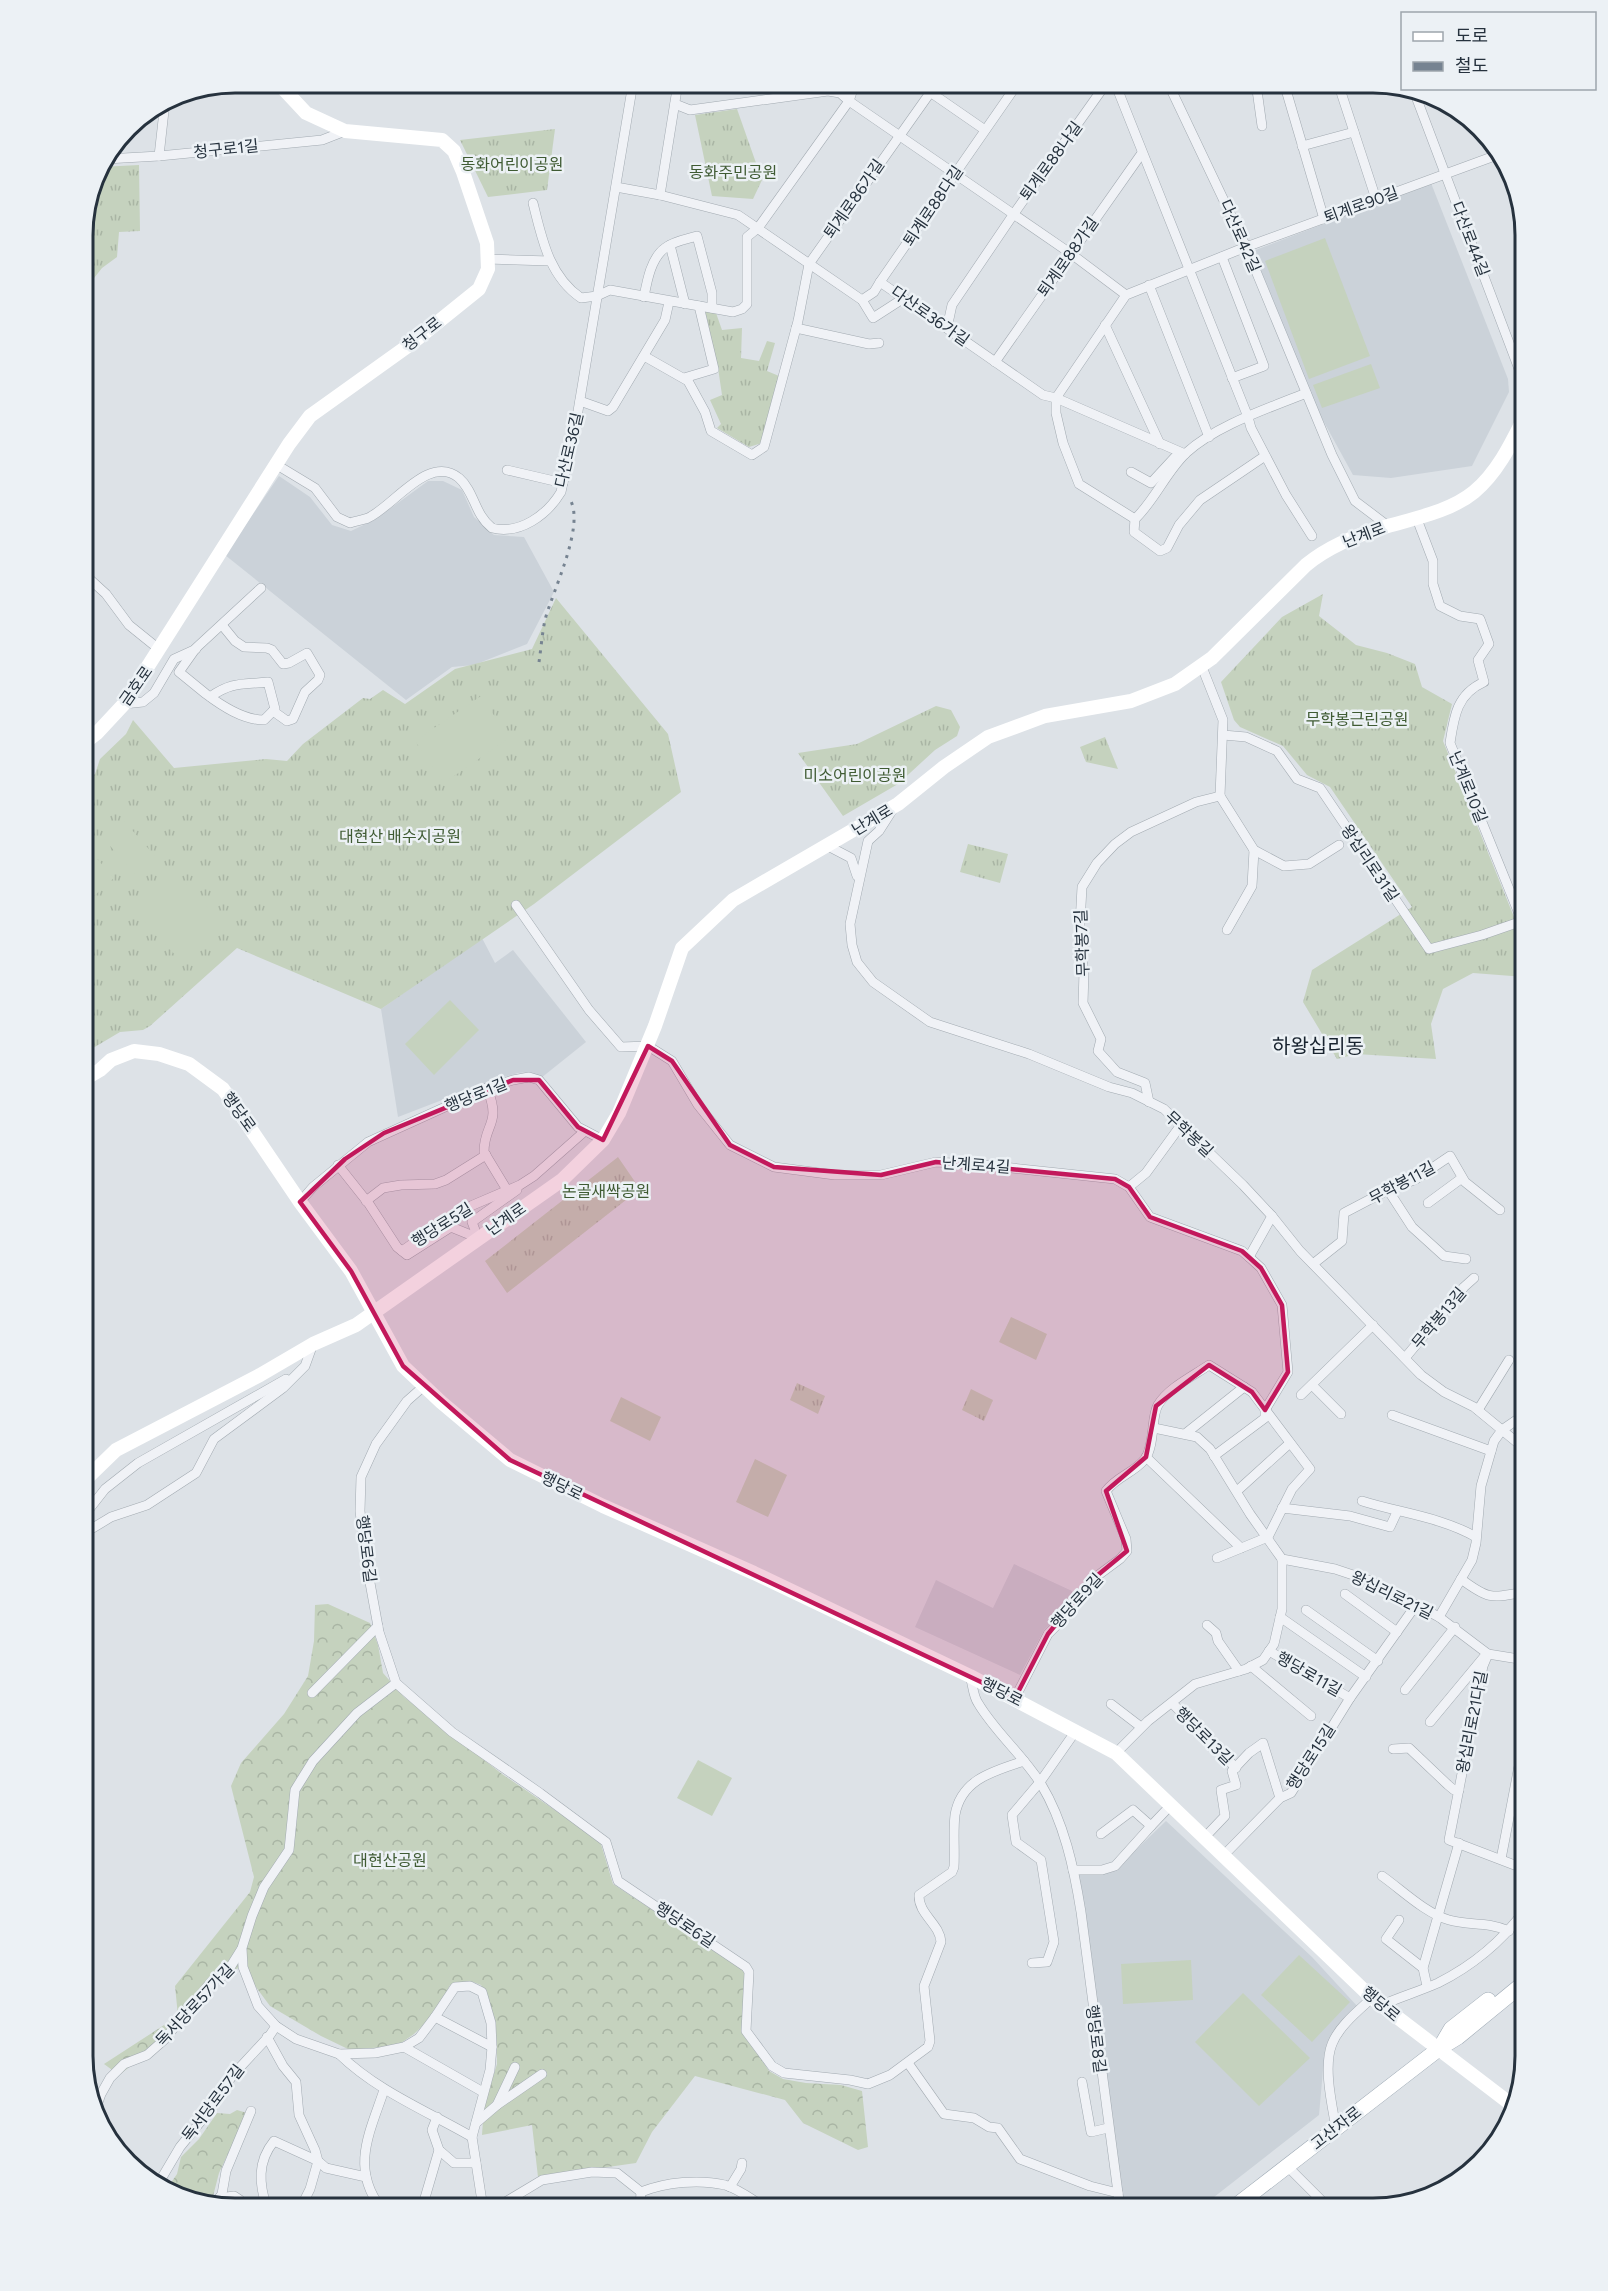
<svg xmlns="http://www.w3.org/2000/svg" width="1608" height="2291" viewBox="0 0 1608 2291" font-family="Figtree,'Noto Sans KR',sans-serif">
<style>
.built{fill:#cbd2d9}
.grass{fill:url(#grass-tufts)}
.forest{fill:url(#forest-crowns)}
.pitch{fill:#c5d2be}
.lines{fill:none;stroke-linecap:round;stroke-linejoin:round}
.street-casing{stroke:#a2aab1;stroke-width:10}
.primary-casing{stroke:#9ca8b3;stroke-width:16}
.street{stroke:#f0f2f6;stroke-width:9}
.secondary{stroke:#fff;stroke-width:14}
.primary{stroke:#fff;stroke-width:15}
.rail{stroke:#768391;stroke-width:3;stroke-dasharray:3 6;stroke-linecap:butt}
.marked{fill:#c2185b;fill-opacity:0.2;stroke:#c2185b;stroke-width:4.5;stroke-linejoin:round}
.labels{text-anchor:middle;dominant-baseline:central;stroke-width:5;stroke-linejoin:round;paint-order:stroke}
.street-label{font-size:16px;fill:#26323e;stroke:#ecf1f5}
.park-label{font-size:16px;fill:#3f5b33;stroke:#ecf1f5}
.quarter-label{font-size:20px;fill:#18232f;stroke:#ecf1f5}
.rim{fill:none;stroke:#26323e;stroke-width:3}
</style>
<defs>
<pattern id="grass-tufts" width="24" height="20" patternUnits="userSpaceOnUse" patternTransform="scale(1.5)"><rect width="24" height="20" fill="#c5d2be"/><path d="M3 7l-1-3M5 7V3M7 7l1-3M15 17l-1-3M17 17v-4M19 17l1-3" fill="none" stroke="#a9b5a4"/></pattern>
<pattern id="forest-crowns" width="20" height="18" patternUnits="userSpaceOnUse" patternTransform="scale(1.5)"><rect width="20" height="18" fill="#c5d2be"/><path d="M2 6a3 3 0 1 1 6 0M12 15a3 3 0 1 1 6 0" fill="none" stroke="#a9b5a4"/></pattern>
</defs>
<rect width="100%" height="100%" fill="#dde2e7"/>
<!-- built -->
<g class="built">
<path d="M1431 183 1508 379 1509 392 1472 466 1391 478 1353 475 1319 413 1253 251Z"/>
<path d="M279 476 310 497 332 525 351 531 376 519 428 481H443L462 490 474 517 494 535 524 537 554 592 527 644 474 665 452 667 406 700 225 555Z"/>
<path d="M482 938 495 963 513 950 586 1042 541 1078 530 1072 518 1073 494 1080 398 1117 381 1009Z"/>
<path d="M1014 1564 1072 1591V1598L1061 1614 1044 1630 1020 1675 915 1627 936 1580 993 1608Z"/>
<path d="M1166 1821 1312 1957 1358 2007 1328 2048 1323 2070 1319 2115 1200 2208H1122L1075 1872 1114 1871Z"/>
</g>
<!-- grass -->
<g class="grass">
<path d="M737 109 762 180 753 199 712 196 695 115Z"/>
<path d="M555 129 547 190 488 197 460 140Z"/>
<path d="M139 165 140 231 119 232 117 257 102 268 83 292C83 254 79 199 100 167Z"/>
<path d="M705 311 716 313 722 330 742 328 741 358 759 361 767 341 775 343 767 371 779 376 762 443 749 447 717 428 721 424 710 400 722 395 718 368Z"/>
<path d="M1323 594 1319 616 1356 645 1387 653 1415 664 1422 687 1452 704 1443 741 1514 917 1525 927V977L1473 973 1443 989 1431 1024 1436 1059 1356 1054 1337 1059 1303 1002 1312 970 1412 907 1330 787 1307 775 1283 746 1240 727 1234 720 1221 682 1282 617Z"/>
<path d="M556 598 668 734 681 792 534 904 381 1009 237 948 150 1026 143 1030 120 1032 83 1054V786L95 774 100 759 126 734 133 720 174 768 266 759 287 761 303 744 363 698 370 699 383 690 405 704 455 669 532 649Z"/>
<path d="M936 706 951 710 960 727 957 736 935 750 898 784 843 816 798 753 857 744Z"/>
<path d="M1105 737 1118 769 1086 762 1080 747Z"/>
<path d="M968 844 1008 854 1000 883 960 872Z"/>
<path d="M618 1157 640 1189 507 1293 485 1261Z"/>
<path d="M797 1383 825 1396 818 1414 790 1400Z"/>
<path d="M971 1389 993 1400 984 1421 962 1410Z"/>
</g>
<!-- forest -->
<g class="forest">
<path d="M328 1604 370 1623 378 1645 383 1673 404 1697 502 1774 600 1841 613 1884 743 1969 745 1974 746 2036 769 2071 783 2079 806 2083 841 2085 862 2091 868 2147 858 2150 803 2123 785 2100 695 2076 652 2132 636 2163 538 2177 532 2125 482 2135 484 2105 497 2064 496 2027 485 1993 481 1985 473 1982 450 1985 434 2015 414 2034 401 2043 383 2047 350 2050 321 2036 270 2006 241 1967 210 1980 169 2037 119 2075 104 2064 178 2016 175 1986 250 1892 254 1877 231 1786 241 1763 284 1714 308 1676 314 1641 315 1605Z"/>
<path d="M237 2110 247 2113 219 2173 211 2204 166 2190 177 2174 181 2157 199 2139 217 2113 230 2114Z"/>
</g>
<!-- pitch -->
<g class="pitch">
<path d="M1325 238 1370 356 1309 379 1265 261Z"/>
<path d="M1371 364 1380 388 1322 408 1313 385Z"/>
<path d="M481 696 509 738 444 783 415 741Z"/>
<path d="M124 821 155 856 135 874 104 839Z"/>
<path d="M92 853 114 878 83 906V861Z"/>
<path d="M175 872 218 919 177 957 134 910Z"/>
<path d="M450 1000 479 1030 434 1075 405 1044Z"/>
<path d="M1011 1317 1047 1334 1036 1360 999 1342Z"/>
<path d="M621 1397 661 1417 650 1441 610 1421Z"/>
<path d="M755 1459 787 1475 768 1517 736 1502Z"/>
<path d="M698 1760 732 1778 712 1816 677 1798Z"/>
<path d="M1299 1955 1350 2002 1312 2042 1261 1995Z"/>
<path d="M1191 1960 1193 2000 1123 2004 1121 1964Z"/>
<path d="M1243 1993 1310 2058 1259 2106 1195 2042Z"/>
</g>
<g class="lines">
<!-- street casing -->
<g class="street-casing">
<g id="street">
<path d="M1114 83 1133 85 1171 83"/>
<path d="M1168 83 1246 247 1332 455 1355 501 1388 526"/>
<path d="M1256 83 1262 126"/>
<path d="M1284 83 1324 219"/>
<path d="M1338 83 1376 199"/>
<path d="M930 92 985 130"/>
<path d="M1415 94 1525 385"/>
<path d="M675 104 690 110 828 91 840 93 849 101 852 92 851 83"/>
<path d="M1302 146 1354 132"/>
<path d="M159 156 165 102"/>
<path d="M106 159 159 156 322 140 345 131"/>
<path d="M616 187 660 195 738 215 862 300 873 318 904 298"/>
<path d="M660 195 678 83"/>
<path d="M533 203C542 239 549 276 581 298L597 296 610 290 733 312 742 309 747 304V237L758 228 849 101 1070 253 1126 295"/>
<path d="M670 245 685 304"/>
<path d="M1222 257 1264 366 1232 378"/>
<path d="M487 259 550 261"/>
<path d="M809 264 937 83"/>
<path d="M880 282 1018 83"/>
<path d="M1149 285 1209 437"/>
<path d="M644 297C647 281 651 258 665 248 673 241 687 239 697 236L712 293V308"/>
<path d="M862 300 874 292 880 282 1043 395 1056 398 1185 454"/>
<path d="M1105 325 1160 444"/>
<path d="M796 328 869 344 879 343"/>
<path d="M947 328 952 305 1013 215 1103 88 1115 83 1248 417 1251 428 1286 495 1312 536"/>
<path d="M644 356 688 381 705 412 711 431 752 455 764 447 798 321 809 264"/>
<path d="M995 362 1142 153"/>
<path d="M684 378 714 369 699 306"/>
<path d="M580 401 608 411 613 407 665 320 669 302"/>
<path d="M1265 456 1200 500 1179 525 1167 548 1160 551 1134 532 1135 519C1155 500 1166 472 1186 453 1217 425 1267 409 1306 393"/>
<path d="M277 465 315 488 337 517 350 523C356 521 363 520 368 518 394 506 429 453 459 478 475 492 474 514 492 528 520 535 547 515 561 492L577 417 633 83"/>
<path d="M1524 468 1525 466"/>
<path d="M507 470 563 483"/>
<path d="M1131 472 1151 483 1175 457"/>
<path d="M1135 519 1079 484 1063 443 1056 413V398L1126 295 1246 247 1500 154"/>
<path d="M1417 519 1433 561V584L1440 606 1460 616 1480 619 1489 644 1478 660 1484 682C1457 694 1454 716 1450 743L1522 921"/>
<path d="M83 573 106 594 129 625 160 650"/>
<path d="M222 625 235 641 244 647 267 648 272 650 283 664 289 663 307 653 320 675 318 680 305 692 293 719 287 721 273 711"/>
<path d="M1202 667 1223 720 1220 796"/>
<path d="M210 697C233 681 243 685 268 682L275 709 264 720C243 720 222 706 206 694L179 672 196 648 261 588"/>
<path d="M124 704 143 702 154 693 174 659 196 649"/>
<path d="M1223 735 1246 737 1277 751 1297 779 1320 788 1429 949 1482 935 1525 920"/>
<path d="M1220 796 1254 850 1284 866 1309 864 1339 845"/>
<path d="M893 809 879 831 868 841 850 924 852 945 857 962 873 982 930 1022 1029 1054 1109 1087 1132 1093 1164 1109 1243 1185 1272 1216 1300 1251 1421 1375 1444 1392 1474 1407 1525 1449"/>
<path d="M828 846 851 858 857 876"/>
<path d="M516 905 589 1010 621 1047 648 1046 672 1061 698 1105 730 1145 774 1167 835 1175H881L936 1162 984 1165 1115 1179 1129 1187 1150 1217 1242 1251 1249 1257 1272 1216"/>
<path d="M1227 930 1252 886 1254 850"/>
<path d="M487 1088C502 1125 484 1123 484 1152L507 1190"/>
<path d="M1149 1102 1145 1083 1117 1072 1098 1051 1101 1039 1083 1003 1084 972 1079 942 1082 887 1097 863 1115 844 1131 832 1196 802 1220 796"/>
<path d="M338 1165 369 1204 397 1247 407 1255 451 1227 478 1238"/>
<path d="M1129 1187 1146 1173 1181 1125"/>
<path d="M1388 1190 1412 1227 1444 1256 1466 1259"/>
<path d="M366 1201 383 1188 401 1185 435 1184 446 1180 486 1155"/>
<path d="M300 1202 313 1187 368 1142 487 1088 513 1080 529 1077 539 1080 578 1127 603 1140"/>
<path d="M1428 1203 1462 1178"/>
<path d="M478 1238 472 1222 517 1190"/>
<path d="M402 1251 439 1225 473 1205 520 1185 534 1176 585 1131"/>
<path d="M1313 1264 1342 1241 1344 1213 1384 1192 1416 1179 1450 1156 1465 1182 1500 1210"/>
<path d="M1405 1358 1464 1287 1474 1278"/>
<path d="M1312 1385 1341 1414"/>
<path d="M424 1386 407 1401 376 1444 361 1477 360 1511 366 1561 379 1632 396 1683 452 1732 540 1793 606 1842 618 1881 746 1967 749 1972 746 2031 772 2066 784 2073 850 2080 868 2084 890 2075 928 2047 930 2041 924 1986 941 1942C940 1924 918 1914 919 1895L952 1872 954 1867C955 1850 953 1832 955 1815 961 1779 994 1771 1024 1761"/>
<path d="M1301 1395 1373 1325"/>
<path d="M1478 1410 1509 1360"/>
<path d="M1392 1415 1491 1451"/>
<path d="M1154 1428 1197 1437 1210 1449 1250 1514 1282 1559 1335 1569 1368 1580 1439 1617 1488 1654 1525 1660"/>
<path d="M1185 1434 1244 1387"/>
<path d="M1214 1456 1265 1418V1410L1288 1372 1282 1305 1261 1268 1249 1257"/>
<path d="M1146 1457 1241 1548"/>
<path d="M1237 1491 1290 1443"/>
<path d="M1362 1501C1400 1513 1441 1517 1476 1537"/>
<path d="M1282 1508 1350 1516 1390 1527 1397 1512"/>
<path d="M83 1517 105 1489 138 1463 286 1379"/>
<path d="M83 1534 111 1517 147 1505 196 1473 214 1439 283 1388 305 1366 313 1344"/>
<path d="M1461 1579C1489 1600 1491 1598 1525 1592"/>
<path d="M1345 1594 1397 1632"/>
<path d="M1306 1610 1378 1661"/>
<path d="M1280 1617 1366 1677"/>
<path d="M1439 1617 1472 1560 1476 1543 1481 1486 1494 1441 1502 1430 1521 1417 1525 1416"/>
<path d="M1207 1625 1216 1633 1218 1641 1239 1671"/>
<path d="M1269 1651 1350 1698"/>
<path d="M1488 1654 1483 1666 1449 1840 1525 1869"/>
<path d="M1251 1666 1311 1716"/>
<path d="M970 1676C973 1685 973 1696 978 1703 995 1732 1023 1755 1041 1784 1064 1822 1074 1868 1081 1912L1120 2208"/>
<path d="M396 1683 357 1713 313 1761 295 1790 289 1850 264 1887 252 1916 242 1948 243 1967 258 2006 276 2026 296 2039 339 2054 375 2053 404 2047 419 2038 435 2017 455 1987 470 1986 482 1992 491 2023 492 2047 490 2070 472 2137 483 2208"/>
<path d="M1405 1690 1455 1627"/>
<path d="M312 1693 378 1626"/>
<path d="M1015 1698 1048 1634 1062 1620 1093 1579 1120 1559 1127 1551 1126 1539 1106 1491C1117 1476 1134 1473 1145 1459 1155 1445 1151 1416 1158 1405 1168 1388 1193 1376 1209 1365L1252 1392 1310 1469 1292 1489 1268 1537 1217 1558"/>
<path d="M1172 1703 1236 1768"/>
<path d="M1111 1704 1141 1727"/>
<path d="M1430 1722 1484 1657"/>
<path d="M1393 1749 1409 1748 1448 1785 1454 1790H1459"/>
<path d="M1116 1753 1148 1721 1195 1684 1246 1669 1263 1660 1274 1644 1282 1609V1559"/>
<path d="M1101 1834 1133 1810 1151 1826 1171 1805"/>
<path d="M1205 1837 1225 1816 1221 1790 1236 1785 1232 1771 1249 1753 1263 1743 1280 1798"/>
<path d="M1224 1855 1280 1798 1291 1793 1350 1698 1416 1605"/>
<path d="M1501 1859 1525 1735"/>
<path d="M1073 1870H1102L1115 1866 1151 1826"/>
<path d="M1382 1876C1402 1890 1425 1913 1449 1920 1470 1926 1486 1921 1509 1931"/>
<path d="M1399 1920 1386 1939 1423 1968"/>
<path d="M1032 1963 1047 1962 1054 1942 1041 1860 1016 1842 1012 1815 1040 1782 1075 1732"/>
<path d="M1427 1986 1423 1968 1459 1843"/>
<path d="M1382 2005C1400 1997 1420 1991 1438 1983 1472 1966 1503 1940 1525 1910"/>
<path d="M435 2017 492 2047"/>
<path d="M267 2037 283 2066 296 2082 299 2115 315 2150 318 2161 326 2168 366 2177"/>
<path d="M404 2047 483 2092"/>
<path d="M339 2054C377 2091 427 2111 472 2137"/>
<path d="M908 2063 944 2114 974 2118 989 2127 998 2128 1020 2159 1090 2186 1118 2193"/>
<path d="M1082 2082 1091 2132 1108 2128"/>
<path d="M497 2105 542 2074"/>
<path d="M96 2108 101 2094 110 2078 124 2064 147 2055 164 2040 211 1982 226 1974 241 1950"/>
<path d="M476 2123 497 2105 515 2067"/>
<path d="M1336 2128C1332 2105 1323 2067 1332 2044 1339 2026 1358 2011 1372 1998"/>
<path d="M439 2150 454 2163H476"/>
<path d="M1287 2166 1329 2208"/>
<path d="M157 2186 180 2147 214 2105 232 2076 270 2035 276 2026"/>
<path d="M730 2187 741 2169 742 2163"/>
<path d="M219 2198 234 2196 240 2200 245 2208"/>
<path d="M215 2205 222 2194 226 2171 251 2111"/>
<path d="M267 2208C259 2184 257 2162 274 2141L318 2161 310 2189 304 2201 315 2208H330"/>
<path d="M381 2208C350 2168 370 2132 384 2090"/>
<path d="M422 2208 439 2150 432 2130 437 2117"/>
<path d="M483 2208 497 2207 542 2180 592 2172 617 2173 641 2192"/>
<path d="M640 2208 641 2192C666 2182 699 2179 725 2185 739 2189 754 2201 766 2208"/>
</g>
</g>
<!-- primary casing -->
<g class="primary-casing">
<g id="primary">
<path d="M1441 2046 1451 2029 1488 2000"/>
<path d="M1233 2208 1440 2048 1458 2037 1525 1982"/>
</g>
</g>
<!-- street -->
<use href="#street" class="street"/>
<!-- secondary -->
<g class="secondary">
<path d="M83 744 97 733 124 704 289 444 310 416 412 343 479 289 488 269 487 243 463 172 454 151 442 140 345 131 306 113 278 83"/>
<path d="M83 1080 100 1070 111 1060 134 1051 159 1054 189 1064 223 1089 237 1109 300 1202 351 1271 403 1366 441 1402 510 1460 603 1506 754 1573 970 1676 1116 1753 1372 1998 1512 2105"/>
<path d="M83 1482 116 1450 260 1375 313 1344 356 1325 562 1180 603 1140 619 1113 655 1026 682 948 733 900 898 804 944 767 988 737 1045 716 1131 701 1175 684 1212 658 1306 565C1329 546 1359 534 1388 526 1416 518 1451 511 1474 492 1498 472 1512 442 1525 416"/>
</g>
<!-- primary -->
<use href="#primary" class="primary"/>
<!-- rail -->
<path class="rail" d="M539 662C541 649 542 634 545 620 552 592 587 523 569 498"/>
</g>
<!-- marked area -->
<path class="marked" d="M648 1046 672 1061 730 1145 774 1167 881 1175 936 1162 1115 1179 1129 1187 1150 1217 1242 1251 1261 1268 1282 1305 1288 1372 1265 1410 1252 1392 1209 1365 1156 1406 1146 1457 1106 1491 1127 1551 1093 1579 1048 1634 1015 1698 510 1460 403 1366 351 1271 300 1202 345 1159 384 1133 513 1080H539L578 1127 603 1140Z"/>
<g class="labels">
<!-- street labels -->
<g class="street-label">
<text transform="translate(226 149) rotate(-6)">청구로1길</text>
<text transform="translate(1051 161) rotate(-54)">퇴계로88나길</text>
<text transform="translate(854 199) rotate(-55)">퇴계로86가길</text>
<text transform="translate(1361 205) rotate(-20)">퇴계로90길</text>
<text transform="translate(933 206) rotate(-56)">퇴계로88다길</text>
<text transform="translate(1240 236) rotate(66)">다산로42길</text>
<text transform="translate(1470 239) rotate(69)">다산로44길</text>
<text transform="translate(1068 257) rotate(-55)">퇴계로88가길</text>
<text transform="translate(930 316) rotate(35)">다산로36가길</text>
<text transform="translate(422 334) rotate(-38)">청구로</text>
<text transform="translate(569 450) rotate(-77)">다산로36길</text>
<text transform="translate(1364 535) rotate(-21)">난계로</text>
<text transform="translate(136 686) rotate(-55)">금호로</text>
<text transform="translate(1468 787) rotate(68)">난계로10길</text>
<text transform="translate(872 820) rotate(-31)">난계로</text>
<text transform="translate(1370 863) rotate(56)">왕십리로31길</text>
<text transform="translate(1082 943) rotate(-92)">무학봉7길</text>
<text transform="translate(476 1095) rotate(-22)">행당로1길</text>
<text transform="translate(239 1112) rotate(54)">행당로</text>
<text transform="translate(1189 1134) rotate(43)">무학봉길</text>
<text transform="translate(976 1165) rotate(4)">난계로4길</text>
<text transform="translate(1402 1183) rotate(-28)">무학봉11길</text>
<text transform="translate(506 1219) rotate(-35)">난계로</text>
<text transform="translate(442 1225) rotate(-32)">행당로5길</text>
<text transform="translate(1439 1318) rotate(-50)">무학봉13길</text>
<text transform="translate(562 1486) rotate(26)">행당로</text>
<text transform="translate(366 1549) rotate(83)">행당로6길</text>
<text transform="translate(1392 1595) rotate(26)">왕십리로21길</text>
<text transform="translate(1077 1601) rotate(-48)">행당로9길</text>
<text transform="translate(1309 1674) rotate(30)">행당로11길</text>
<text transform="translate(1002 1692) rotate(27)">행당로</text>
<text transform="translate(1472 1722) rotate(-79)">왕십리로21다길</text>
<text transform="translate(1204 1736) rotate(45)">행당로13길</text>
<text transform="translate(1311 1757) rotate(-57)">행당로15길</text>
<text transform="translate(685 1925) rotate(34)">행당로6길</text>
<text transform="translate(1381 2004) rotate(40)">행당로</text>
<text transform="translate(195 2005) rotate(-47)">독서당로57가길</text>
<text transform="translate(1096 2039) rotate(83)">행당로8길</text>
<text transform="translate(213 2103) rotate(-53)">독서당로57길</text>
<text transform="translate(1336 2128) rotate(-38)">고산자로</text>
</g>
<!-- park labels -->
<g class="park-label">
<text x="512" y="164">동화어린이공원</text>
<text x="733" y="172">동화주민공원</text>
<text x="1357" y="719">무학봉근린공원</text>
<text x="855" y="775">미소어린이공원</text>
<text x="400" y="836">대현산 배수지공원</text>
<text x="606" y="1191">논골새싹공원</text>
<text x="390" y="1860">대현산공원</text>
</g>
<!-- quarter labels -->
<g class="quarter-label">
<text x="1318" y="1046">하왕십리동</text>
</g>
</g>
<!-- crop -->
<path d="M0 0H1608V2291H0ZM235 93H1373A142 142 0 0 1 1515 235V2056A142 142 0 0 1 1373 2198H235A142 142 0 0 1 93 2056V235A142 142 0 0 1 235 93Z" fill="#ecf1f5" fill-rule="evenodd"/>
<path class="rim" d="M235 93H1373A142 142 0 0 1 1515 235V2056A142 142 0 0 1 1373 2198H235A142 142 0 0 1 93 2056V235A142 142 0 0 1 235 93Z"/>
<!-- legend -->
<rect x="1401" y="12" width="195" height="78" fill="#ecf1f5" stroke="#9da5ac" stroke-width="1.5"/>
<rect x="1413" y="32" width="30" height="9" fill="#ffffff" stroke="#9da5ac" stroke-width="1.5"/>
<text x="1455" y="42" font-size="18" fill="#26323e">도로</text>
<rect x="1413" y="62" width="30" height="9" fill="#768391" stroke="#9da5ac" stroke-width="1.5"/>
<text x="1455" y="72" font-size="18" fill="#26323e">철도</text>
</svg>
